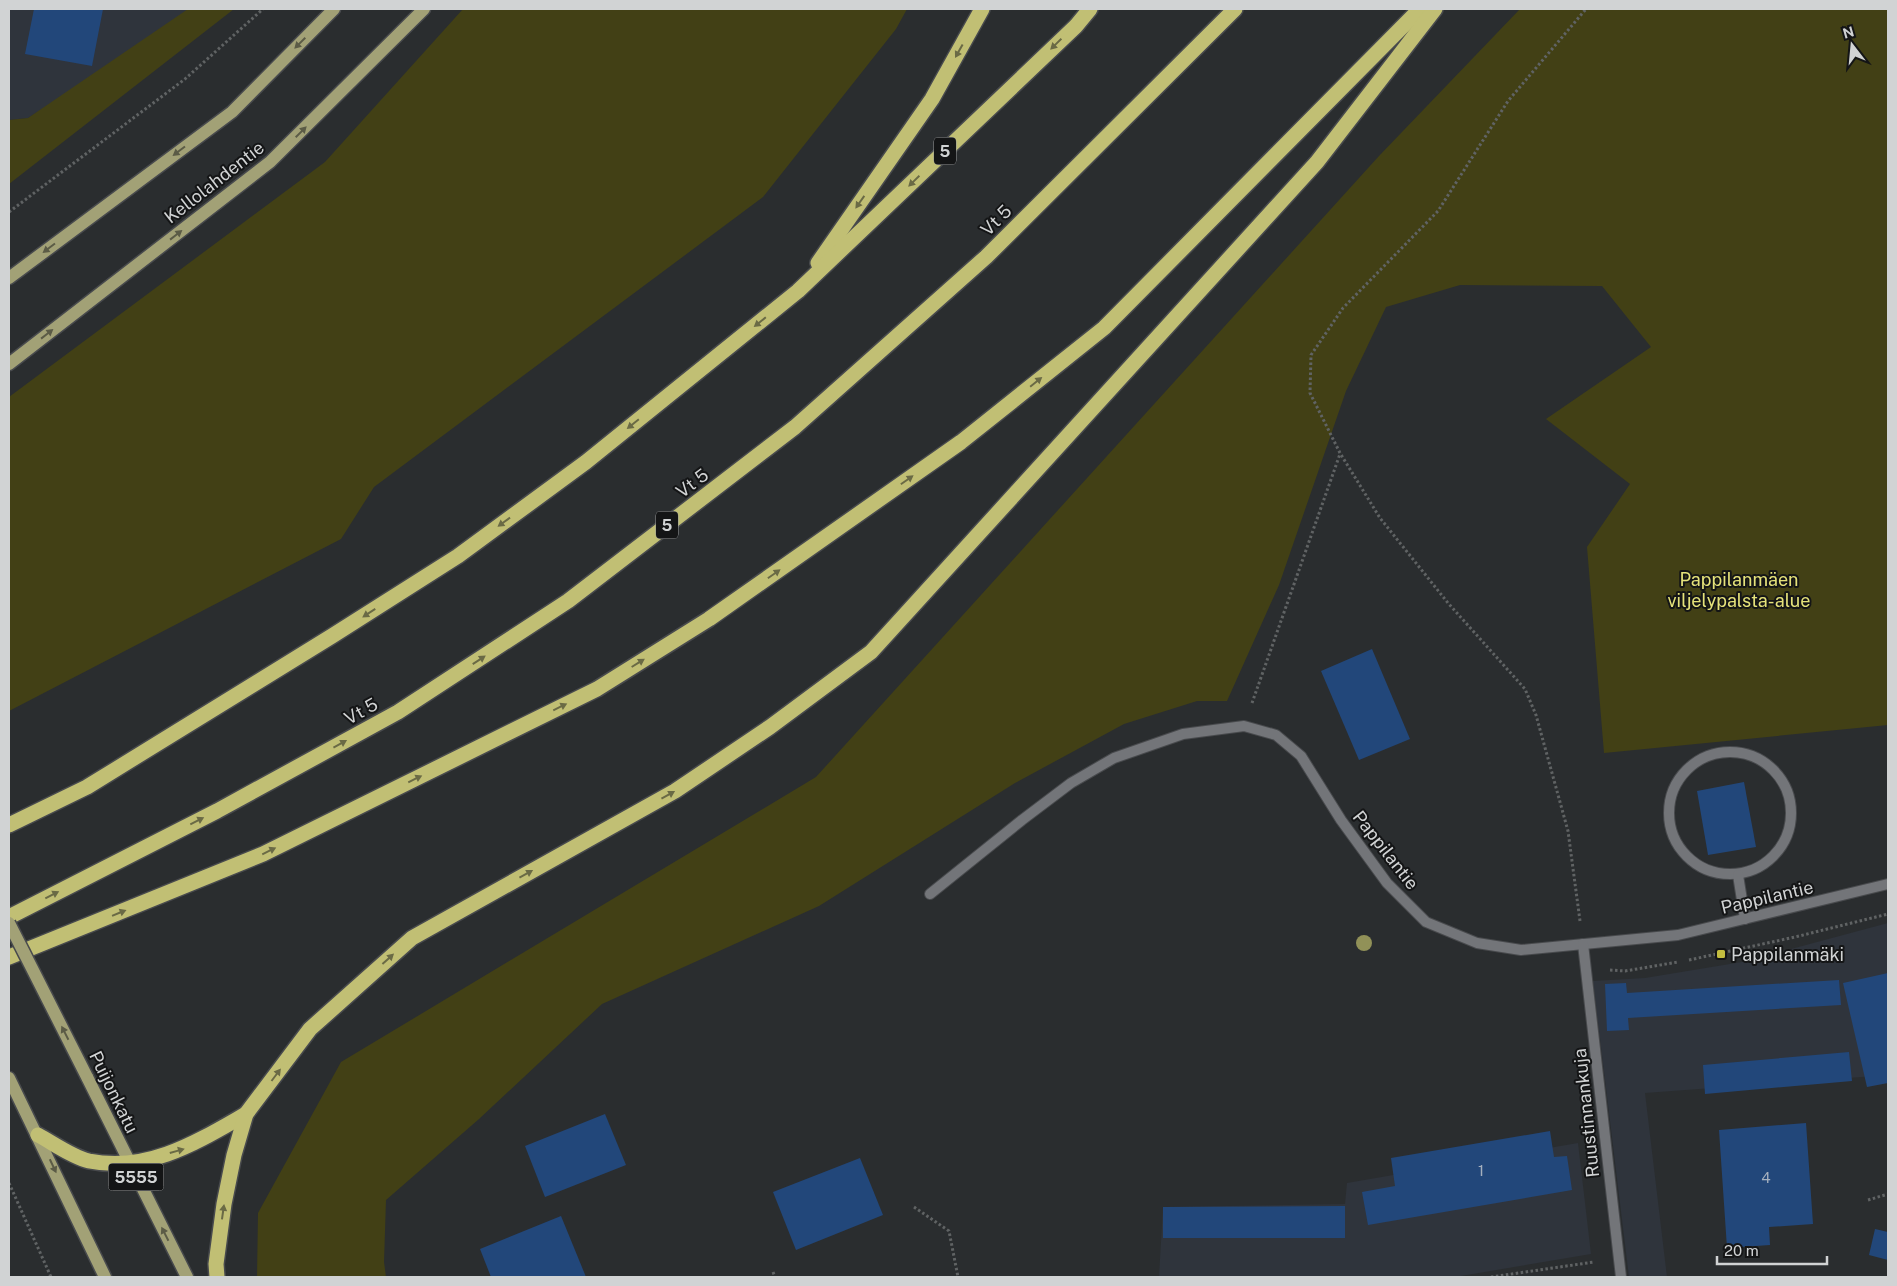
<svg xmlns="http://www.w3.org/2000/svg" width="1897" height="1286" viewBox="0 0 1897 1286" font-family="'Public Sans',sans-serif">
<style>
.built{fill:#2f343c}
.green{fill:#424015}
.building{fill:#22477a}
.lines{fill:none;stroke-linecap:round;stroke-linejoin:round}
.lane-casing{stroke:#484a4d;stroke-width:12}
.street-casing{stroke:#484a4d;stroke-width:12}
.primary-casing{stroke:#484a4d;stroke-width:15}
.highway-casing{stroke:#484a4d;stroke-width:18}
.path{stroke:#606364;stroke-width:3;stroke-dasharray:2.5 2.5;stroke-linecap:butt}
.lane{stroke:#737579;stroke-width:10}
.street{stroke:#737579;stroke-width:10}
.primary{stroke:#a2a176;stroke-width:12}
.highway{stroke:#c1bf74;stroke-width:15}
.primary-bridge-casing{stroke:#484a4d;stroke-width:15;stroke-linecap:butt}
.primary-bridge{stroke:#a2a176;stroke-width:12}
.tree{fill:#919158}
.oneway{fill:#5b5b46}
.oneway2{fill:#6a6a45}
.poi-dot{fill:#c3bd3f;stroke:#141516;stroke-width:2}
.labels{text-anchor:middle;dominant-baseline:central;stroke-width:4;stroke-linejoin:round;paint-order:stroke}
.number-label{font-size:15px;fill:#a5b0be}
.shield{fill:#141516;stroke:#989a9b;stroke-width:1}
.shield-label{font-size:16px;font-weight:bold;fill:#d1d3d4}
.street-label{font-size:18px;fill:#d1d3d4;stroke:#141516}
.park-label{font-size:18px;fill:#e5e27a;stroke:#141516}
.poi-label{font-size:18px;fill:#d1d3d4;stroke:#141516;text-anchor:start}
</style>
<rect width="100%" height="100%" fill="#2a2d2f"/>
<!-- built -->
<g class="built">
<path d="M9 9H200L28 118 9 120Z"/>
<path d="M1888 923V1075L1645 1093 1667 1277H1629L1593 981 1645 978 1742 962Z"/>
<path d="M1578 1143 1591 1254 1455 1277H1159L1163 1207 1345 1204 1347 1183Z"/>
</g>
<!-- green -->
<g class="green">
<path d="M188 9H234L9 184V120L28 118Z"/>
<path d="M463 9H907L896 29 763 197 374 487 341 539 9 711V397L325 162Z"/>
<path d="M1520 9H1888V725L1604 753 1587 547 1630 484 1546 419 1651 347 1602 286 1460 285 1386 307 1346 391 1279 585 1227 701H1197L1124 724 1015 783 819 906 602 1004 479 1119 386 1200 384 1262 386 1277H257L258 1213 341 1062 816 777 1379 156Z"/>
</g>
<!-- building -->
<g class="building">
<path d="M34 9H103L92 66 25 54Z"/>
<path d="M1372 649 1410 739 1359 760 1321 671Z"/>
<path d="M1744 782 1756 847 1708 855 1697 791Z"/>
<path d="M1888 973V1083L1867 1087 1843 983Z"/>
<path d="M1839 980 1841 1005 1628 1018 1629 1030 1607 1031 1605 984 1626 983 1627 993Z"/>
<path d="M1849 1052 1852 1081 1705 1094 1703 1065Z"/>
<path d="M605 1114 626 1165 545 1197 525 1146Z"/>
<path d="M1806 1123 1813 1224 1769 1227 1770 1245 1727 1248 1719 1130Z"/>
<path d="M1550 1131 1554 1157 1567 1156 1572 1190 1368 1225 1362 1192 1395 1186 1391 1158Z"/>
<path d="M860 1158 883 1215 796 1250 773 1192Z"/>
<path d="M1345 1206V1238H1163V1207Z"/>
<path d="M561 1216 586 1277H491L480 1249Z"/>
<path d="M1875 1229 1888 1232V1260L1869 1255Z"/>
</g>
<g class="lines">
<!-- lane casing -->
<g class="lane-casing">
<g id="lane">
<circle cx="1730" cy="813" r="61"/>
<path d="M1738 875 1745 919"/>
</g>
</g>
<!-- street casing -->
<g class="street-casing">
<g id="street">
<path d="M930 894 1022 820 1071 783 1114 758 1183 734 1244 726 1276 735 1301 756 1341 820 1387 883 1426 922 1477 943 1521 950 1678 935 1888 884"/>
<path d="M1583 944 1621 1277"/>
</g>
</g>
<!-- primary casing -->
<g class="primary-casing">
<g id="primary">
<path d="M9 278 232 112 334 9"/>
<path d="M9 364 270 162 424 9"/>
<path d="M87 1077 187 1277"/>
<path d="M9 1078 105 1277"/>
</g>
</g>
<!-- highway casing -->
<g class="highway-casing">
<g id="highway">
<path d="M818 263 932 99 982 9"/>
<path d="M9 825 87 787 332 636 458 556 586 462 798 291 1076 26 1090 9"/>
<path d="M9 917 217 811 398 712 568 601 795 427 986 257 1235 9"/>
<path d="M9 957 263 854 597 689 709 619 961 442 1104 328 1420 9"/>
<path d="M38 1135C53 1143 72 1157 89 1161 148 1173 197 1142 246 1114"/>
<path d="M217 1277 216 1264 224 1204 234 1155 246 1114 310 1029 412 938 675 791 770 727 871 652 1317 162 1435 9"/>
</g>
</g>
<!-- path -->
<g class="path">
<path d="M9 212 185 79 263 9"/>
<path d="M1252 703 1340 454"/>
<path d="M1580 921 1568 831 1536 715 1525 689 1448 603 1380 518 1340 453 1310 393 1311 355 1343 308 1438 211 1508 101 1586 9"/>
<path d="M1689 960 1795 937 1888 914"/>
<path d="M1610 970 1625 971 1678 962"/>
<path d="M9 1183 51 1277"/>
<path d="M1868 1200 1888 1194"/>
<path d="M914 1207 949 1231 958 1277"/>
<path d="M773 1272 775 1277"/>
<path d="M1491 1277 1594 1262"/>
</g>
<!-- lane -->
<use href="#lane" class="lane"/>
<!-- street -->
<use href="#street" class="street"/>
<!-- primary -->
<use href="#primary" class="primary"/>
<!-- highway -->
<use href="#highway" class="highway"/>
<!-- primary-bridge casing -->
<g class="primary-bridge-casing">
<path id="primary-bridge" d="M9 923 87 1077"/>
</g>
<!-- primary-bridge -->
<use href="#primary-bridge" class="primary-bridge"/>
</g>
<!-- trees -->
<circle class="tree" cx="1364" cy="943" r="8"/>
<!-- one-way arrows -->
<defs><path id="oneway-solid" d="M-6-.8H1V-3.2L6.5 0L1 3.2V.8H-6Z" transform="scale(1.25)"/></defs>
<g class="oneway">
<use href="#oneway-solid" transform="translate(300 43) rotate(135)"/>
<use href="#oneway-solid" transform="translate(301 132) rotate(-45)"/>
<use href="#oneway-solid" transform="translate(179 151) rotate(143)"/>
<use href="#oneway-solid" transform="translate(176 235) rotate(-38)"/>
<use href="#oneway-solid" transform="translate(49 248) rotate(143)"/>
<use href="#oneway-solid" transform="translate(47 334) rotate(-38)"/>
<use href="#oneway-solid" transform="translate(65 1033) rotate(-117)"/>
<use href="#oneway-solid" transform="translate(53 1166) rotate(65)"/>
<use href="#oneway-solid" transform="translate(165 1234) rotate(-117)"/>
</g>
<g class="oneway2">
<use href="#oneway-solid" transform="translate(1056 44) rotate(136)"/>
<use href="#oneway-solid" transform="translate(959 51) rotate(119)"/>
<use href="#oneway-solid" transform="translate(914 181) rotate(136)"/>
<use href="#oneway-solid" transform="translate(860 202) rotate(125)"/>
<use href="#oneway-solid" transform="translate(760 322) rotate(141)"/>
<use href="#oneway-solid" transform="translate(1036 382) rotate(-39)"/>
<use href="#oneway-solid" transform="translate(633 424) rotate(141)"/>
<use href="#oneway-solid" transform="translate(907 480) rotate(-35)"/>
<use href="#oneway-solid" transform="translate(504 522) rotate(144)"/>
<use href="#oneway-solid" transform="translate(774 574) rotate(-35)"/>
<use href="#oneway-solid" transform="translate(369 613) rotate(147)"/>
<use href="#oneway-solid" transform="translate(479 660) rotate(-33)"/>
<use href="#oneway-solid" transform="translate(638 663) rotate(-32)"/>
<use href="#oneway-solid" transform="translate(560 707) rotate(-26)"/>
<use href="#oneway-solid" transform="translate(340 744) rotate(-29)"/>
<use href="#oneway-solid" transform="translate(415 779) rotate(-26)"/>
<use href="#oneway-solid" transform="translate(668 795) rotate(-29)"/>
<use href="#oneway-solid" transform="translate(197 821) rotate(-27)"/>
<use href="#oneway-solid" transform="translate(269 851) rotate(-26)"/>
<use href="#oneway-solid" transform="translate(526 874) rotate(-29)"/>
<use href="#oneway-solid" transform="translate(52 895) rotate(-27)"/>
<use href="#oneway-solid" transform="translate(119 913) rotate(-22)"/>
<use href="#oneway-solid" transform="translate(388 959) rotate(-42)"/>
<use href="#oneway-solid" transform="translate(276 1075) rotate(-53)"/>
<use href="#oneway-solid" transform="translate(177 1151) rotate(-16)"/>
<use href="#oneway-solid" transform="translate(223 1212) rotate(-82)"/>
</g>
<!-- markers -->
<rect class="poi-dot" x="1716" y="949" width="10" height="10" rx="2.5"/>
<g class="labels">
<!-- number labels -->
<g class="number-label">
<text x="1481" y="1170">1</text>
<text x="1766" y="1177">4</text>
</g>
<!-- shield labels -->
<g class="shield">
<rect x="934" y="137.5" width="22" height="27" rx="4"/>
<rect x="656" y="511.5" width="22" height="27" rx="4"/>
<rect x="108.5" y="1163.5" width="55" height="27" rx="4"/>
</g>
<g class="shield-label">
<text x="945" y="151">5</text>
<text x="667" y="525">5</text>
<text x="136" y="1177">5555</text>
</g>
<!-- street labels -->
<g class="street-label">
<text transform="translate(214 182) rotate(-38)">Kellolahdentie</text>
<text transform="translate(996 220) rotate(-45)">Vt 5</text>
<text transform="translate(692 483) rotate(-37)">Vt 5</text>
<text transform="translate(361 711) rotate(-29)">Vt 5</text>
<text transform="translate(1386 850) rotate(52)">Pappilantie</text>
<text transform="translate(1767 897) rotate(-13)">Pappilantie</text>
<text transform="translate(114 1092) rotate(64)">Puijonkatu</text>
<text transform="translate(1586 1113) rotate(-96)">Ruustinnankuja</text>
</g>
<!-- park labels -->
<g class="park-label">
<text x="1739" y="579">Pappilanmäen<tspan x="1739" dy="21">viljelypalsta-alue</tspan></text>
</g>
<!-- poi labels -->
<g class="poi-label">
<text x="1731" y="954">Pappilanmäki</text>
</g>
</g>
<!-- border -->
<rect width="1897" height="1286" fill="none" stroke="#d1d3d4" stroke-width="20"/>
<!-- north arrow -->
<g transform="translate(1852 45) rotate(344)" stroke="#141516" stroke-width="4" paint-order="stroke">
<path d="M0-4L9 19L0 12L-9 19Z" fill="#d1d3d4"/>
<text y="-8" font-size="14" font-weight="bold" text-anchor="middle" fill="#d1d3d4">N</text>
</g>
<!-- scale -->
<path d="M1717 1256v8h110v-8" fill="none" stroke="#d1d3d4" stroke-width="2.5"/>
<text x="1724" y="1256" font-size="15" fill="#d1d3d4" stroke="#141516" stroke-width="4" paint-order="stroke">20 m</text>
</svg>
